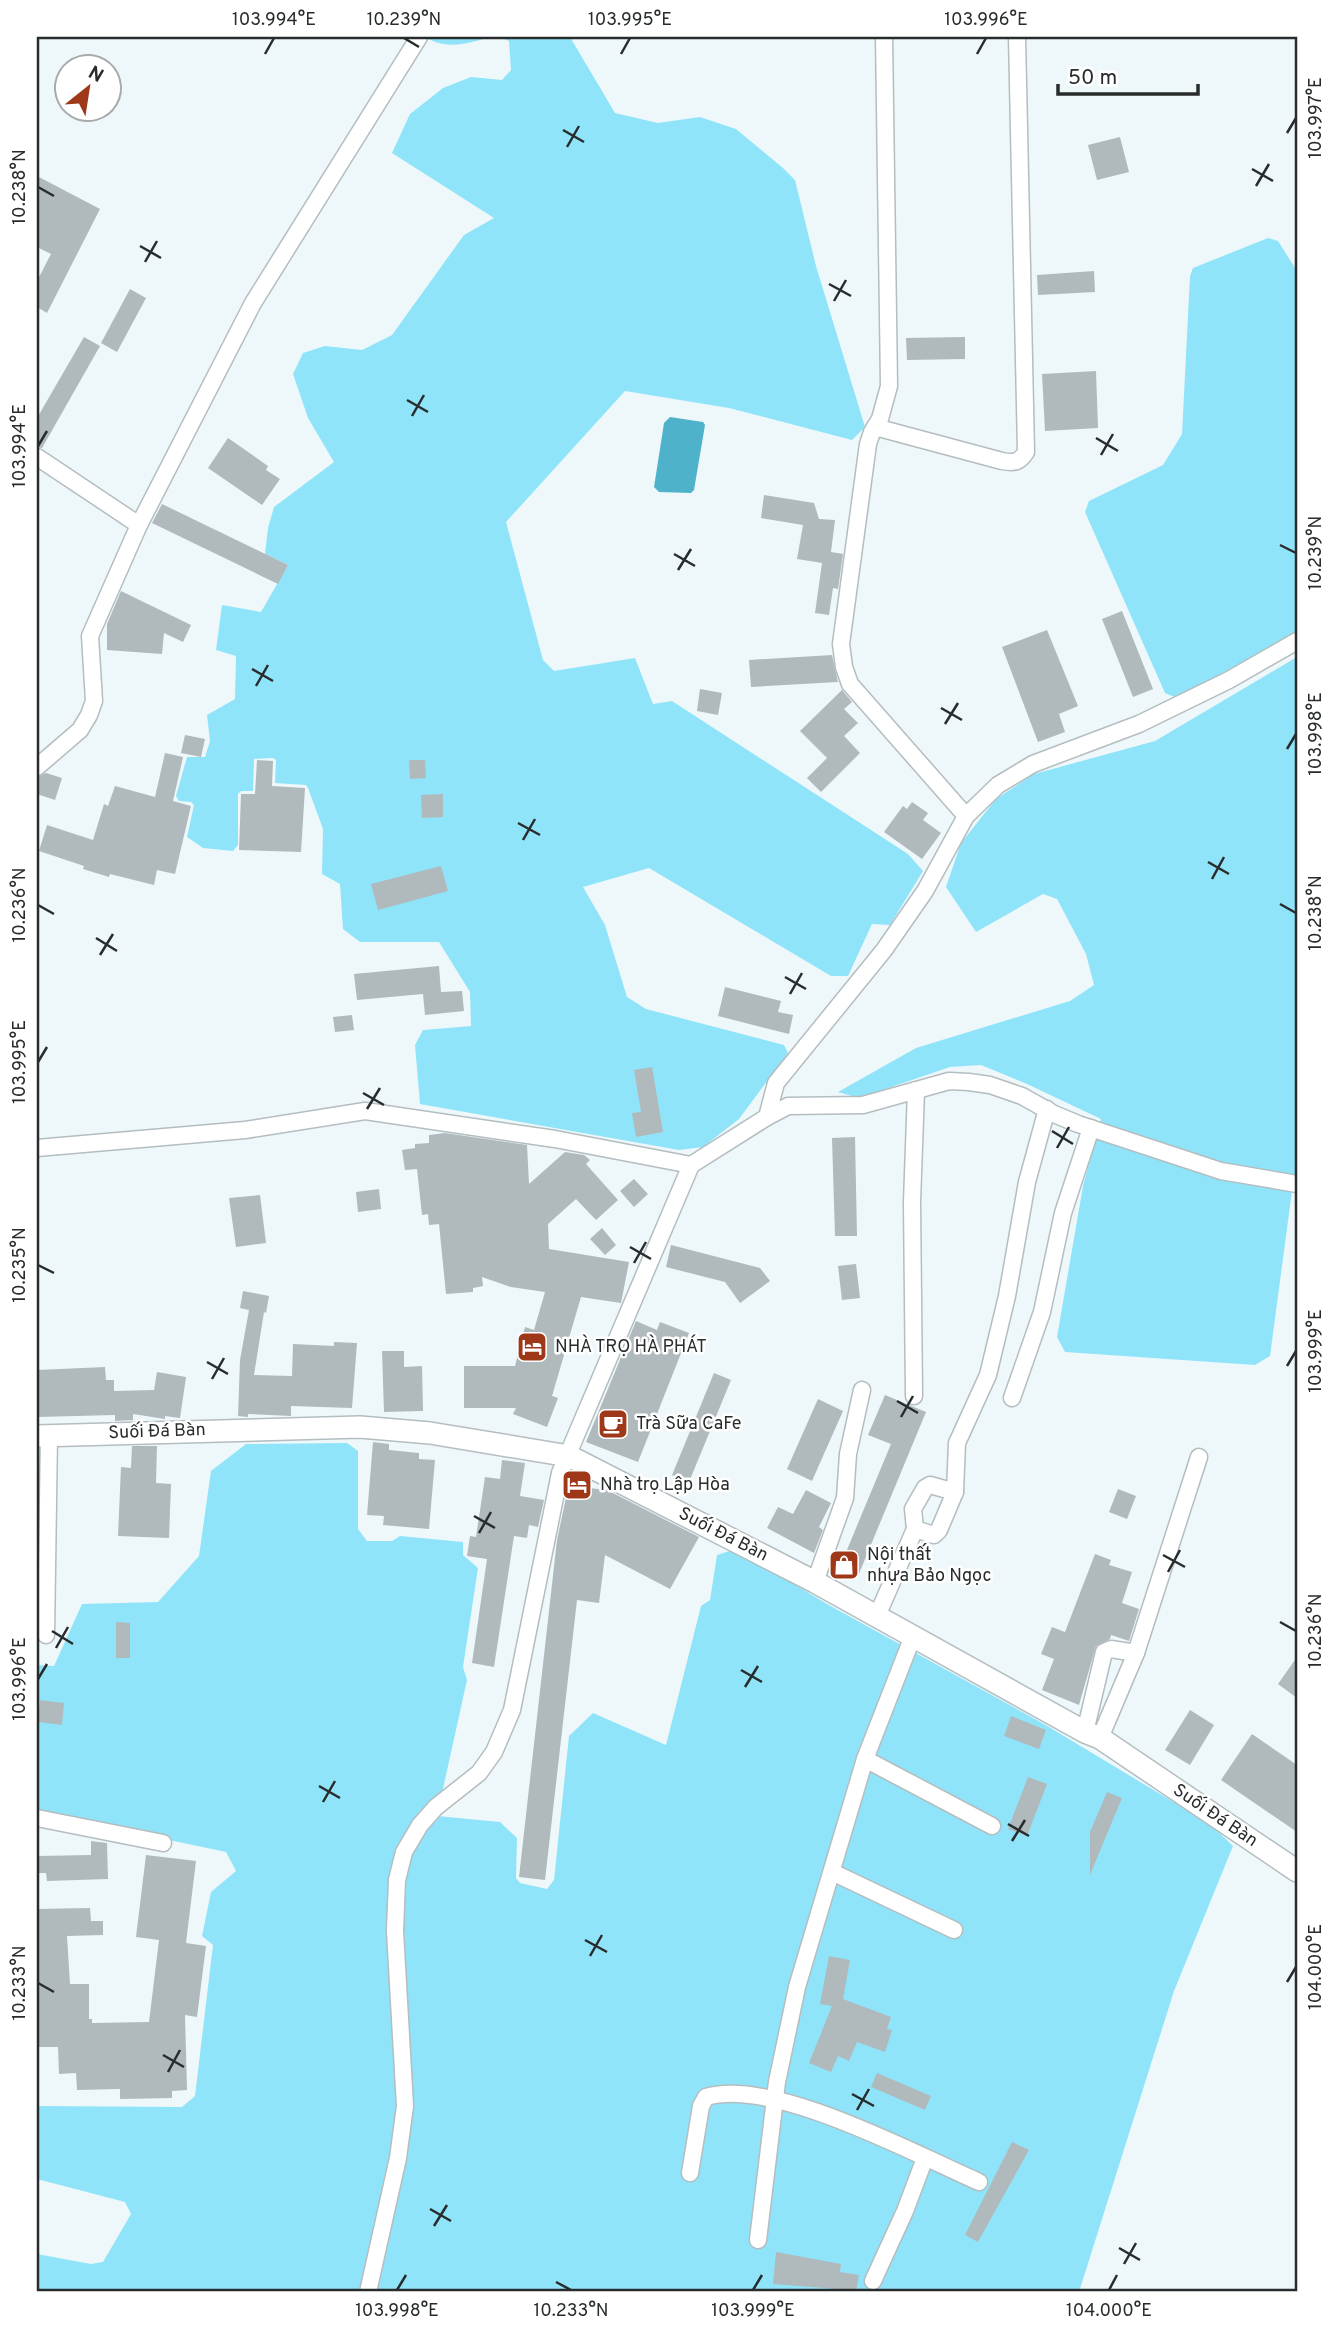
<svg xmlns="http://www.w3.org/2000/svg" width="1334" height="2329" font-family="Overpass,sans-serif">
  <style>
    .green { fill: #90e4f9 }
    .water { fill: #4eb2cb }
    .building { fill: #b0b9bc }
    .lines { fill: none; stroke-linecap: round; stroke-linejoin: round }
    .minor-casing { stroke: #b4bdc0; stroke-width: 19 }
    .tertiary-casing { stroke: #b4bdc0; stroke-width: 24 }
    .minor { stroke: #fff; stroke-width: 16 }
    .tertiary { stroke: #fff; stroke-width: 21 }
    .ticks { fill: none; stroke: #282c2d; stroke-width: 2.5 }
    .labels { text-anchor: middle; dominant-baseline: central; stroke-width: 5; stroke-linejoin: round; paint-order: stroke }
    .poi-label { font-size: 18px; fill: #282c2d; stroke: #fff; text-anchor: start }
    .street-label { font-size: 18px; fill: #282c2d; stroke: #fff }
    .neatline { fill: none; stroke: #282c2d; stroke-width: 2.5 }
    .ticks-label { font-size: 18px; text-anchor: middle; fill: #282c2d }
  </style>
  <rect width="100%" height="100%" fill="#eef8fb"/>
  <g class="green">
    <path d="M 425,37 L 489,37 C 468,44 446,50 425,37 Z"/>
    <polygon points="500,37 570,37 615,113 658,123 700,117 736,129 783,168 795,180 816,266 865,427 852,440 729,408 625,391 506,522 543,660 554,671 635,658 653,704 672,701 908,854 923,871 890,925 872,924 848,976 831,976 649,868 583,887 605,925 627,997 646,1009 784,1045 788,1053 739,1119 703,1147 679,1150 420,1104 415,1045 423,1030 471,1026 470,992 439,942 360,942 343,929 340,884 322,874 323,829 308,788 306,785 275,783 276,760 273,758 254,759 253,791 241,791 238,794 238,845 233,851 203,848 187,837 194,805 191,802 179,801 176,796 187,757 205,757 210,741 207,715 235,699 236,656 216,650 222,605 261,612 288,565 265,554 268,528 274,507 334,462 308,418 293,374 303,353 325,346 362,350 392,335 464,235 494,218 392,153 410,114 443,88 471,77 502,80 511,70 509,41"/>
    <polygon points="1268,238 1278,241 1297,271 1297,632 1177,698 1165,693 1085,512 1089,501 1163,465 1182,434 1190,276 1193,268"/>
    <polygon points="1297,657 1297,1175 1294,1176 1270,1356 1255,1365 1065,1352 1057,1337 1083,1186 1101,1119 1027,1084 981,1065 950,1067 859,1098 838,1092 916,1048 1070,1001 1094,985 1086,954 1057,899 1043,894 976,932 946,887 961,843 996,799 1034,774 1155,741"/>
    <polygon points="347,1443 358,1451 358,1529 367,1541 392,1541 400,1536 463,1542 463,1555 478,1568 463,1667 467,1680 437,1816 500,1822 517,1838 516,1878 520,1883 547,1889 554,1880 569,1736 593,1713 666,1745 701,1606 710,1600 717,1555 736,1549 827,1604 1044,1724 1210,1824 1233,1846 1174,1991 1079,2292 37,2292 37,2254 91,2264 103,2262 131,2214 125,2202 37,2179 37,2106 182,2107 195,2096 213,1945 202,1936 211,1892 236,1871 226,1852 37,1812 37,1665 54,1666 82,1604 158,1602 199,1556 211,1471 246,1444"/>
  </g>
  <polygon class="water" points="670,417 703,422 705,425 694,490 691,493 659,492 654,487 664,423"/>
  <g class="building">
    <polygon points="1120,137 1129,172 1097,180 1088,145"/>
    <polygon points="37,176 100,209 47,313 37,307 37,281 51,254 37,247"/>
    <polygon points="1094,271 1095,292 1038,295 1037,275"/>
    <polygon points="130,289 146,298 117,352 101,343"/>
    <polygon points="84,337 100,346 42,448 37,447 37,418"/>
    <polygon points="965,337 965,359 907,360 906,338"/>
    <polygon points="1096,371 1098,428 1045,431 1042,374"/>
    <polygon points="228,438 268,466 266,470 280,479 262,505 208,468"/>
    <polygon points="764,495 814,503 819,519 835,520 831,552 843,554 838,589 833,588 829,615 815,613 822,563 797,559 803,525 761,518"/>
    <polygon points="162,504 288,565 278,584 152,523"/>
    <polygon points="121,591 191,625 183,642 164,633 162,654 107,650 107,624"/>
    <polygon points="1122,611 1153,689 1133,697 1102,619"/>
    <polygon points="1047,630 1078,706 1059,714 1065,732 1038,742 1002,647"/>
    <polygon points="832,655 838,682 751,687 749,660"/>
    <polygon points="700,689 722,693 718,715 697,711"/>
    <polygon points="842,690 852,702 844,709 858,723 844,736 860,753 821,792 807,778 827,758 800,731"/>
    <polygon points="185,735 205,739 201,757 181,753"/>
    <polygon points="165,753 183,757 173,801 191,806 175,874 157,870 154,885 110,874 109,877 83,869 84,866 39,851 47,825 93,840 104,804 108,806 115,786 155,797"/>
    <polygon points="257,760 273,761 272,786 305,788 301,852 239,850 241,794 255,794"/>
    <polygon points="409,760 425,760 426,778 410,779"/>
    <polygon points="46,773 62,778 55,800 37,794 37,777"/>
    <polygon points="443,794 443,817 422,818 421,795"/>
    <polygon points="912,802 928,813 923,820 941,833 922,859 884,832 903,806 907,809"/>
    <polygon points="441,866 448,891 378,910 371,884"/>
    <polygon points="439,966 441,992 462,991 464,1011 425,1015 423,994 357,1000 354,974"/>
    <polygon points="725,987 781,1001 778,1012 793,1015 789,1034 718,1016"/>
    <polygon points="352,1015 354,1030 335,1032 333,1017"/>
    <polygon points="652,1067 663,1132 636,1137 632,1113 641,1112 634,1070"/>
    <polygon points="445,1133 527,1145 529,1184 565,1152 584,1155 590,1160 586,1164 618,1200 596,1220 576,1199 548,1224 549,1249 629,1262 621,1303 581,1297 552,1396 558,1398 547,1427 513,1414 516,1408 464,1408 464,1366 515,1366 525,1327 534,1330 545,1292 511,1287 482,1277 483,1286 473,1288 473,1292 446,1294 439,1224 429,1225 428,1214 422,1215 417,1169 405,1170 402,1150 415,1148 415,1144 429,1143 429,1135"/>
    <polygon points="855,1137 857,1236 835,1236 832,1138"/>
    <polygon points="634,1179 648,1194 634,1207 620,1191"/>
    <polygon points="379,1189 381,1209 358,1212 356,1192"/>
    <polygon points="260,1195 266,1243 236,1247 229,1198"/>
    <polygon points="602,1228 616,1245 605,1255 590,1239"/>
    <polygon points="671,1245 760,1268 770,1281 740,1303 725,1282 666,1267"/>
    <polygon points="856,1264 860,1298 842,1300 838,1266"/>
    <polygon points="243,1291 269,1296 266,1313 264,1312 254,1375 292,1376 293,1344 334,1346 334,1342 357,1343 352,1408 291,1406 291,1416 248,1414 248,1417 238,1416 240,1360 249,1310 240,1308"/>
    <polygon points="636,1321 657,1330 660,1322 689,1333 638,1462 586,1442"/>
    <polygon points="382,1351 404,1351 404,1367 422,1366 423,1411 384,1412"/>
    <polygon points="105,1367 106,1380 114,1380 114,1391 154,1390 157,1372 186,1377 180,1418 165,1416 165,1419 133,1414 133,1420 115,1421 115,1415 37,1417 37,1370"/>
    <polygon points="714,1373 731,1380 689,1482 672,1475"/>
    <polygon points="885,1395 926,1412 858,1576 839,1569 891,1444 868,1435"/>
    <polygon points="818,1399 843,1411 812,1481 787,1469"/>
    <polygon points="373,1442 389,1444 389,1450 419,1453 419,1459 435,1460 429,1529 383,1525 384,1516 367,1515"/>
    <polygon points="132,1446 157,1446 156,1483 171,1484 169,1538 118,1536 121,1467 131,1468"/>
    <polygon points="502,1460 525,1463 520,1496 544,1500 538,1527 529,1525 527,1538 514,1536 494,1667 472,1663 487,1559 467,1556 470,1536 476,1537 485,1477 500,1479"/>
    <polygon points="571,1474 590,1482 589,1488 607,1490 699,1537 670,1589 605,1555 599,1603 577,1600 545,1880 519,1877 557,1540"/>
    <polygon points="1118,1489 1136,1496 1127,1519 1109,1512"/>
    <polygon points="806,1490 831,1503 819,1527 823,1530 814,1553 767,1528 778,1507 793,1514"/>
    <polygon points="1095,1554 1111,1560 1109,1565 1132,1572 1122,1603 1139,1609 1129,1641 1111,1635 1110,1639 1096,1646 1079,1705 1042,1690 1054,1659 1041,1654 1052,1627 1065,1632"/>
    <polygon points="116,1622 130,1623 130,1658 116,1658"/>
    <polygon points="1297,1657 1297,1698 1278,1684"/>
    <polygon points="40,1700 64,1703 62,1725 38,1722"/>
    <polygon points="1190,1710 1214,1725 1190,1765 1165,1750"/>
    <polygon points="1011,1716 1046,1730 1039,1749 1004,1736"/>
    <polygon points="1252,1734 1297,1765 1297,1832 1221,1780"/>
    <polygon points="1028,1777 1047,1784 1027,1836 1008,1829"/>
    <polygon points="1107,1792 1122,1798 1090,1875 1090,1832"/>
    <polygon points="91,1841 107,1843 108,1879 47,1881 46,1873 37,1873 37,1856 91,1855"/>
    <polygon points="146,1855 196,1861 186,1943 206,1946 197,2017 185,2015 187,2090 172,2091 172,2098 120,2099 120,2089 77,2090 76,2073 59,2074 58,2047 37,2047 37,1909 90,1908 91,1921 103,1921 103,1935 67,1936 70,1984 89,1984 89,2019 92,2019 92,2023 149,2022 159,1940 136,1937"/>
    <polygon points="829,1956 850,1960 843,1999 891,2017 887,2029 892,2030 885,2052 857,2042 849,2061 838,2056 831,2072 809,2063 832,2006 820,2004"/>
    <polygon points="877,2073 931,2096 925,2110 871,2087"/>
    <polygon points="1012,2142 1029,2150 978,2242 965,2235"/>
    <polygon points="776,2252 841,2264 840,2272 859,2275 856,2292 836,2292 837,2289 773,2284"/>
  </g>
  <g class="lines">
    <g class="minor-casing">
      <g id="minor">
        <polyline points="884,37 889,386 880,419 872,432 868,444 841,644 844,667 850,684 966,816"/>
        <path d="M 875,427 L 1002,461 C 1014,463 1019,463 1026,452 L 1017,37"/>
        <polyline points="37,457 139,525"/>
        <polyline points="37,767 80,730 89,715 94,701 90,636 139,525 253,303 419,37"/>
        <polyline points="767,1117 788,1106 863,1105 949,1081 969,1082 990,1085 1022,1096 1054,1114 1078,1124 1221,1171 1297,1184"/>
        <polyline points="37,1148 245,1130 365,1111 555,1139 691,1165"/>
        <polyline points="914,1396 912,1202 916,1090"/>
        <polyline points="1012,1398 1042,1312 1063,1213 1091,1128"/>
        <polyline points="915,1529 934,1535 939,1530 955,1492 957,1443 988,1375 1007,1296 1027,1182 1047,1109"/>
        <polyline points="815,1582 845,1498 848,1454 862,1390"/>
        <polyline points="877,1616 915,1529 913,1509 925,1488 930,1485 955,1492"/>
        <polyline points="46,1635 49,1436"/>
        <polyline points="1085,1732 1104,1652 1111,1649 1136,1653"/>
        <polyline points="1100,1738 1136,1653 1199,1457"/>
        <polyline points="865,1759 992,1826"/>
        <polyline points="37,1818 163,1843"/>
        <polyline points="832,1872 954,1930"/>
        <path d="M 690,2173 L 701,2106 L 706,2097 C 772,2077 915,2154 979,2182"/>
        <polyline points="758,2240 777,2082 797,1987 865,1759 913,1636"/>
        <polyline points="873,2281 905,2211 925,2158"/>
        <polyline points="368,2292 398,2158 405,2106 395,1931 397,1880 404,1852 420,1825 436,1807 479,1773 494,1752 512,1710 560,1473 691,1165 767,1117 776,1083 884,950 925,891 966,816 998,785 1033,764 1139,724 1229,680 1297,641"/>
      </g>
    </g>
    <g class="tertiary-casing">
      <polyline id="tertiary" points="37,1436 360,1427 430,1433 569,1456 815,1582 1085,1732 1100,1738 1297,1871"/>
    </g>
    <use href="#minor" class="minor"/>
    <use href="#tertiary" class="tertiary"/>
  </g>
  <path class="ticks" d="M 404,38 L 419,47M 265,54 L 274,38M 621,54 L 630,38M 977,54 L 986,38M 563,130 L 584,142M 1287,133 L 1296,118M 567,147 L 579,126M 1252,169 L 1273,181M 1256,186 L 1269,164M 38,187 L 54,196M 140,246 L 161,258M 145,262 L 157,241M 829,284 L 851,296M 834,301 L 846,280M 407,400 L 428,412M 412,416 L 424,395M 1096,438 L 1118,451M 38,446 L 47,431M 1101,455 L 1113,434M 1280,545 L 1296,553M 674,554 L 695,566M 678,570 L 691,549M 252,669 L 273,681M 256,686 L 268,665M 941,708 L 962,720M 945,724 L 958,703M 1287,749 L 1296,734M 518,823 L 540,835M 523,840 L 535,819M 1208,862 L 1229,874M 1212,879 L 1224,857M 1280,904 L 1296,913M 38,905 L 54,914M 96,938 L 117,951M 100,955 L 113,934M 785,977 L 806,989M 790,994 L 802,973M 38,1062 L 47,1047M 363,1093 L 384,1105M 367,1109 L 380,1088M 1052,1131 L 1073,1144M 1057,1148 L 1069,1127M 630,1247 L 651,1259M 634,1263 L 646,1242M 38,1265 L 54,1273M 207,1362 L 228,1374M 1287,1366 L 1296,1351M 212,1379 L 224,1358M 897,1401 L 918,1413M 901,1417 L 913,1396M 474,1516 L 495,1528M 479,1533 L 491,1512M 1163,1555 L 1185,1567M 1168,1572 L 1180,1550M 1280,1622 L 1296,1631M 52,1631 L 73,1644M 56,1648 L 68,1627M 741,1670 L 762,1682M 38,1679 L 47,1664M 745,1687 L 758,1666M 319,1786 L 340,1798M 323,1802 L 335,1781M 1008,1824 L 1029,1836M 1012,1841 L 1025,1820M 585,1940 L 607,1952M 590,1956 L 602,1935M 1287,1982 L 1296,1967M 38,1983 L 54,1992M 163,2055 L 184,2067M 168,2072 L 180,2050M 852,2094 L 874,2106M 857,2110 L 869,2089M 430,2209 L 451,2221M 434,2226 L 447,2205M 1119,2248 L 1140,2260M 1124,2264 L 1136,2243M 556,2282 L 571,2290M 397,2290 L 406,2275M 753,2290 L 762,2275M 1109,2290 L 1117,2275"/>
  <defs>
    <g id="hotel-square" transform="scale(1.575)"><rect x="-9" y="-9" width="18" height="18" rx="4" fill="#9f3719" stroke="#fff"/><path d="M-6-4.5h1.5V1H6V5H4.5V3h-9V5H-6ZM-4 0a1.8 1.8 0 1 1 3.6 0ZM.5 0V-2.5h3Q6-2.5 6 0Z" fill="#fff"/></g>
    <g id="cafe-square" transform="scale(1.575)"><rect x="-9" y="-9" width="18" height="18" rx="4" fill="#9f3719" stroke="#fff"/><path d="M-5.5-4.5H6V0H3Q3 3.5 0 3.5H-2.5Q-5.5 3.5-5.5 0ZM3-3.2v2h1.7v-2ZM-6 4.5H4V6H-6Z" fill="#fff"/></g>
    <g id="shop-square" transform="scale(1.575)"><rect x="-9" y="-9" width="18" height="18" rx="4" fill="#9f3719" stroke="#fff"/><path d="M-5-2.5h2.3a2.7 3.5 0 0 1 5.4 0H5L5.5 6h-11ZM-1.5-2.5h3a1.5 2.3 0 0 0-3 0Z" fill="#fff"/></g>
  </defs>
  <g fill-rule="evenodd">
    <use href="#hotel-square" x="532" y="1347"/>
    <use href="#cafe-square" x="613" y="1424"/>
    <use href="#hotel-square" x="577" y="1485"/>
    <use href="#shop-square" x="844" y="1565"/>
  </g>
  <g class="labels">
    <g class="poi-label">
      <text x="555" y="1347">NHÀ TRỌ HÀ PHÁT</text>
      <text x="636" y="1424">Trà Sữa CaFe</text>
      <text x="600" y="1485">Nhà trọ Lập Hòa</text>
      <text x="867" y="1555">Nội thất<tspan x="867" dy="21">nhựa Bảo Ngọc</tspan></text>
    </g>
    <g class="street-label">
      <text transform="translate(157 1432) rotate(-2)">Suối Đá Bàn</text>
      <text transform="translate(723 1535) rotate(27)">Suối Đá Bàn</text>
      <text transform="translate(1215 1816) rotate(34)">Suối Đá Bàn</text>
    </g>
  </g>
  <rect width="1334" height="2329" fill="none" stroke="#ffffff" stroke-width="77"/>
  <g transform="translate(88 88) rotate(30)"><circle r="33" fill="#ffffff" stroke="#a9abab" stroke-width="2"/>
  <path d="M0-5L12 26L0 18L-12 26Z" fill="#9f3719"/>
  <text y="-10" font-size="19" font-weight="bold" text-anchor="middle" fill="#282c2d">N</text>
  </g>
  <path d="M1058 84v10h140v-10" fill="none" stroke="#282c2d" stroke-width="3.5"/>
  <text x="1068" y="84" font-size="21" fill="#282c2d" stroke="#ffffff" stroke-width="5" paint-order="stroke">50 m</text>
  <rect x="38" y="38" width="1258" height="2252" class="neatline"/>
  <g class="ticks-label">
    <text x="274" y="25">103.994°E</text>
    <text x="404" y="25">10.239°N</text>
    <text x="630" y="25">103.995°E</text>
    <text x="986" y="25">103.996°E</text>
    <text transform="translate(1315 118) rotate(-90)" y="6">103.997°E</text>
    <text transform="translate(19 187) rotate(-90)" y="6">10.238°N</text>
    <text transform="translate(19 446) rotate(-90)" y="6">103.994°E</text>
    <text transform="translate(1315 553) rotate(-90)" y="6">10.239°N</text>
    <text transform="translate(1315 734) rotate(-90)" y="6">103.998°E</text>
    <text transform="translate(19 905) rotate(-90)" y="6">10.236°N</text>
    <text transform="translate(1315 913) rotate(-90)" y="6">10.238°N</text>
    <text transform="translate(19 1062) rotate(-90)" y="6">103.995°E</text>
    <text transform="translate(19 1265) rotate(-90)" y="6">10.235°N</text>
    <text transform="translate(1315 1351) rotate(-90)" y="6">103.999°E</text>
    <text transform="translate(1315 1631) rotate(-90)" y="6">10.236°N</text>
    <text transform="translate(19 1679) rotate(-90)" y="6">103.996°E</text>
    <text transform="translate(1315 1967) rotate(-90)" y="6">104.000°E</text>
    <text transform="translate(19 1983) rotate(-90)" y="6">10.233°N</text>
    <text x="397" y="2316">103.998°E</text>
    <text x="571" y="2316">10.233°N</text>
    <text x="753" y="2316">103.999°E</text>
    <text x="1109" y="2316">104.000°E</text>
  </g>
</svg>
